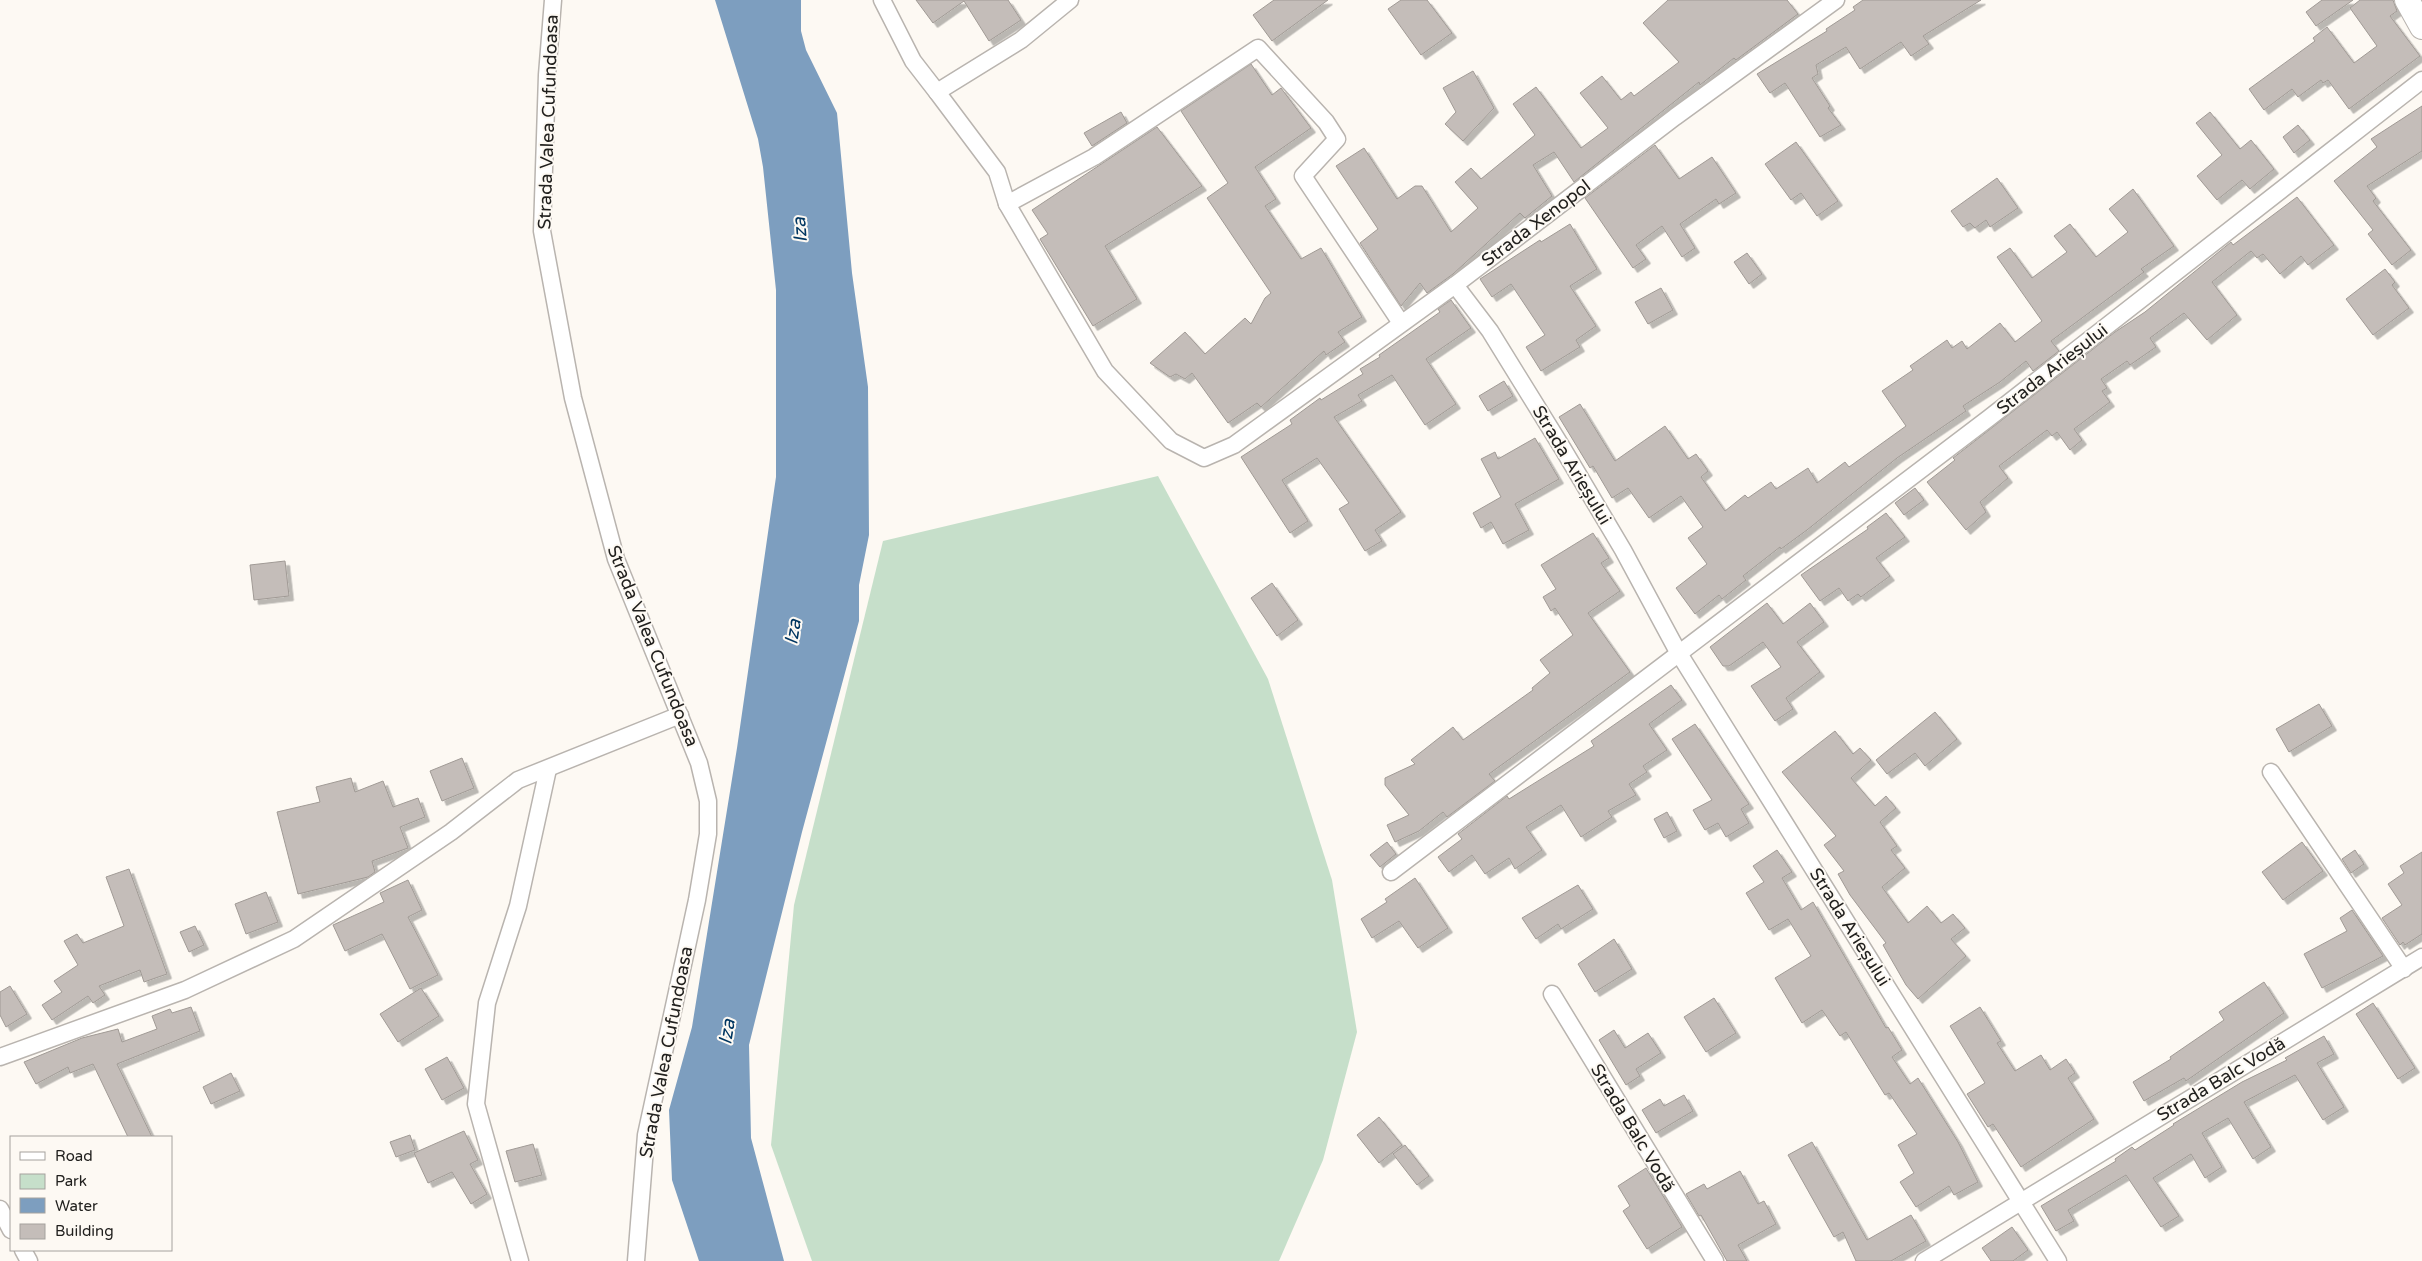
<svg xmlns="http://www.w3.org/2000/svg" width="2422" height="1261" font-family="'Varela Round',sans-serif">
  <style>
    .green { fill: #c6dfca }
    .water { fill: #7d9ebf }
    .building { fill: #c4bdb9; stroke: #a09a95; filter: url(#shadow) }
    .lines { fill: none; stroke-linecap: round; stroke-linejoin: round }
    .street-casing { stroke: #b9b4af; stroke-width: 19 }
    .secondary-casing { stroke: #b9b4af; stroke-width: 26 }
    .street { stroke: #fff; stroke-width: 16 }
    .secondary { stroke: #fff; stroke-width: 24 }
    .labels { text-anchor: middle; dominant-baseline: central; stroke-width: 4; stroke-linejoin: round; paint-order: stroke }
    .street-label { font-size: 18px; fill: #21201e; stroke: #fdf9f3 }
    .water-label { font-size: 19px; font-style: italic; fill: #003661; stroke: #fdf9f3 }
  </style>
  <defs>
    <filter id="shadow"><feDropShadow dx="4.5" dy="4.5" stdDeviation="0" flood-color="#0004"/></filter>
  </defs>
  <rect width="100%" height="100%" fill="#fdf9f3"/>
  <polygon class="green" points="1158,476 1268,679 1332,880 1357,1032 1323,1160 1279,1261 812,1261 771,1145 794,905 883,541"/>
  <polygon class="water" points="715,0 801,0 801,31 806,50 837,113 852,273 868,387 869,535 859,585 859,621 802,832 749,1045 751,1138 784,1261 699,1261 672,1180 669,1110 692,1027 737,748 776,477 776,290 763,167 758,139"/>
  <g class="building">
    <polygon points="916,0 1008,0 1021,20 989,41 964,1 933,23"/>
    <polygon points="1274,0 1328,0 1272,41 1253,15"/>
    <polygon points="1401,0 1427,0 1452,33 1421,55 1388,9"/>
    <polygon points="1668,0 1787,0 1798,14 1736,60 1734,58 1700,85 1699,82 1574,182 1554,152 1533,165 1552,196 1525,218 1520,213 1453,274 1427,293 1420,283 1401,306 1360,243 1378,229 1336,166 1364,148 1397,199 1415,186 1422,186 1451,232 1478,208 1455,182 1471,168 1481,179 1535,135 1513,104 1536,87 1581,148 1608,128 1580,93 1602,76 1621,100 1631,92 1634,96 1679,62 1643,23"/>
    <polygon points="1863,0 1981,0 1923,36 1929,44 1911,56 1901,42 1860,69 1846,47 1816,65 1818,74 1812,78 1830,106 1828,108 1841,125 1820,137 1785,83 1770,93 1757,74 1827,31 1826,29 1855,10 1853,7"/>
    <polygon points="2322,0 2353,0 2316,26 2306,12"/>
    <polygon points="2360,0 2393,0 2397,11 2390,16 2420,56 2349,109 2328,80 2323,83 2321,80 2298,97 2292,89 2264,110 2249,89 2315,41 2313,38 2327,27 2354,63 2377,46 2350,8"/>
    <polygon points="1251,64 1272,95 1281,88 1311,128 1255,167 1276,199 1265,206 1301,259 1321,248 1362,317 1338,332 1345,342 1326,355 1324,351 1261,407 1257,403 1228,423 1192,373 1185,379 1176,374 1170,377 1150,363 1185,332 1205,354 1245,318 1251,324 1265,298 1271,293 1207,198 1228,183 1181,111"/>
    <polygon points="1473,71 1494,108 1463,141 1445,124 1456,112 1443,88"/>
    <polygon points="2422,106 2422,151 2367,186 2376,198 2373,201 2411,250 2392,265 2368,234 2373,230 2334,181 2377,147 2371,139"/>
    <polygon points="1121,112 1127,123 1092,146 1084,133"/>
    <polygon points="2210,112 2240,149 2251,140 2274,169 2250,189 2242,180 2217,200 2197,176 2222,155 2196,123"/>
    <polygon points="2298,125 2310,140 2294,153 2283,137"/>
    <polygon points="1157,127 1202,186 1105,246 1137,299 1093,326 1040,239 1048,234 1032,210"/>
    <polygon points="1796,142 1838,201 1817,216 1801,193 1791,200 1765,164"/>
    <polygon points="1655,145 1679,179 1712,157 1736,193 1719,204 1716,199 1680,224 1695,248 1682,257 1662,226 1636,245 1646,259 1633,268 1585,198"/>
    <polygon points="1997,178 2018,208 1990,227 1986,220 1975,228 1970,223 1963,227 1951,211"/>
    <polygon points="2133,189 2174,246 2141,269 2144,272 2051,341 2059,351 2033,371 2026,361 2000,382 1963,406 1966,411 1897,458 1807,530 1781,549 1780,547 1743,576 1746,580 1722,599 1719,595 1695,614 1676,588 1707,564 1688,538 1703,527 1681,496 1649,518 1628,488 1612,498 1593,466 1590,468 1559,417 1580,404 1615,461 1665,426 1688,459 1696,454 1708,471 1701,477 1725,511 1745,495 1748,498 1771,482 1776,489 1808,468 1817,483 1845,462 1849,467 1906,426 1882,391 1913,370 1910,366 1947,340 1952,348 1962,341 1967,349 2000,323 2015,342 2042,321 1997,257 2010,248 2032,278 2067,252 2054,236 2070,224 2096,257 2128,232 2109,209"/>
    <polygon points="2297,197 2334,245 2308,265 2301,256 2280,274 2263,254 2257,258 2251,251 2212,282 2237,315 2207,340 2184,313 2150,338 2156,347 2130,365 2127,361 2101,379 2107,388 2102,391 2110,402 2074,429 2082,440 2070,450 2057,432 2052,436 2047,430 1999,466 2008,478 1980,502 1986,512 1966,530 1927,482 1955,460 1953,458 2115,332 2145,312 2231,242 2233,245"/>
    <polygon points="1570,224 1597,269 1570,286 1596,326 1576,340 1580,347 1541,371 1526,347 1545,335 1511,284 1492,297 1480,279 1540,240 1541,242"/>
    <polygon points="1747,253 1762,274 1749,284 1734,262"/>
    <polygon points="2385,269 2395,282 2392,285 2409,308 2373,335 2346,299"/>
    <polygon points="1661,288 1673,310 1648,324 1635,302"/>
    <polygon points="1451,300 1471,328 1426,359 1456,404 1425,425 1392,375 1358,395 1362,401 1334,417 1401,512 1375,530 1382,541 1365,551 1339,509 1349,503 1317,458 1282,480 1308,521 1290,533 1241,457 1292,424 1290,420 1320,398 1321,400 1363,374 1360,369 1380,357 1379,355 1440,312 1438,309"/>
    <polygon points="1504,381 1513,396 1488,411 1479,396"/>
    <polygon points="1535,438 1559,479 1515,504 1529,530 1503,544 1491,522 1481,528 1473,513 1501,497 1481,459 1495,452 1498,459"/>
    <polygon points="1915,488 1924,500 1904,515 1895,503"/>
    <polygon points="1886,513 1905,537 1876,558 1890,576 1861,597 1858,594 1848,601 1839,588 1820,601 1801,575 1868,529 1867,527"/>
    <polygon points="1593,533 1609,558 1601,563 1620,591 1588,613 1630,672 1489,774 1495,781 1447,817 1443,812 1419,831 1395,842 1387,825 1409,815 1385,785 1385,778 1415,764 1411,760 1453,727 1463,740 1533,690 1532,688 1550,673 1540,660 1573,635 1555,608 1551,611 1543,597 1556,589 1541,565"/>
    <polygon points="285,561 289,596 254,600 250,565"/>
    <polygon points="1272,583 1298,620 1277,636 1251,598"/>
    <polygon points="1767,603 1783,624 1810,603 1824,622 1797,642 1820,672 1786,698 1793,709 1775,721 1751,686 1781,667 1763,642 1729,666 1723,666 1710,647"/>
    <polygon points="1671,685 1682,700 1649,724 1667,750 1643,766 1647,772 1629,784 1636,795 1608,811 1612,817 1581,837 1561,805 1526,827 1542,850 1515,869 1509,858 1485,874 1472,855 1449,872 1438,857 1462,839 1458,834 1507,796 1509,799 1594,746 1591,741"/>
    <polygon points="2319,704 2332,726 2289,752 2276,729"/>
    <polygon points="1935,712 1957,739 1925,766 1915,753 1887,774 1876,760"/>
    <polygon points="1695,724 1749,804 1741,809 1749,823 1726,837 1718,823 1705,830 1693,810 1712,800 1672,739"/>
    <polygon points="1835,731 1853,754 1860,748 1871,760 1851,778 1875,806 1886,796 1896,808 1880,822 1897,846 1891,850 1905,868 1882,887 1908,923 1927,906 1941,923 1953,914 1965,928 1951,939 1966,956 1918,999 1906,985 1883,945 1886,943 1850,895 1838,874 1844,871 1824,845 1836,836 1782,772"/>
    <polygon points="462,758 474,788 442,801 430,771"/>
    <polygon points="351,778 355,792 383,781 393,807 418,798 425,817 400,827 408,848 372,861 375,872 368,877 298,894 277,812 320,802 316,787"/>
    <polygon points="1667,812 1677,831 1664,838 1654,819"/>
    <polygon points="1387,842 1396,854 1380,867 1370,855"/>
    <polygon points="2302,842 2323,871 2283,900 2262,872"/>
    <polygon points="1777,850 1792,872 1782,878 1801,910 1813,902 1886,1028 1888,1027 1902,1050 1892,1057 1910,1084 1918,1078 1958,1142 1978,1182 1954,1195 1949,1186 1916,1207 1900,1182 1914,1173 1898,1145 1917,1134 1889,1093 1885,1095 1846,1032 1840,1036 1822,1010 1802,1023 1775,978 1811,956 1788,919 1769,930 1746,893 1764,882 1753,866"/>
    <polygon points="2355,850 2364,864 2351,873 2342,859"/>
    <polygon points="2422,852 2422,934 2405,945 2403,942 2400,945 2382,918 2402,905 2388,884 2404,873 2400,866"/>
    <polygon points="129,869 167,974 144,982 140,970 99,986 105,995 93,1003 88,996 52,1020 42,1005 62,992 54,981 78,965 64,941 77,934 83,943 124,926 106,877"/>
    <polygon points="1415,878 1448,928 1418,948 1399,921 1372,938 1361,919 1387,902 1385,899"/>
    <polygon points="408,880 422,910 408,917 438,975 410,989 382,934 345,951 333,925 384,902 380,893"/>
    <polygon points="1578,885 1593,909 1561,929 1558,924 1536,939 1522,918"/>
    <polygon points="266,892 278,922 246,934 235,904"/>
    <polygon points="2352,910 2383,956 2322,988 2304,954 2347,931 2340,918"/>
    <polygon points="195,926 204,945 189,952 180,932"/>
    <polygon points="1614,939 1632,969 1595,992 1578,964"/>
    <polygon points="2264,982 2284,1013 2186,1081 2184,1078 2144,1101 2133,1082 2171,1059 2170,1057 2224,1020 2219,1012"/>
    <polygon points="10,986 27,1014 6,1027 0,1015 0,992"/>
    <polygon points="421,988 439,1016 398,1042 380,1014"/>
    <polygon points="1714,998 1736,1033 1706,1052 1684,1017"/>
    <polygon points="2373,1003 2415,1068 2398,1079 2356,1014"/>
    <polygon points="191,1007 200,1031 117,1064 152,1137 128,1137 93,1064 70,1073 68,1067 36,1084 24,1062 82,1038 118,1029 122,1042 157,1029 152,1016 170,1009 172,1013"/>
    <polygon points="1980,1007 2001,1041 1997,1043 2015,1071 2041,1055 2050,1070 2066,1059 2075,1073 2068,1078 2094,1119 2021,1167 1993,1124 1988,1127 1967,1094 1985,1083 1950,1026"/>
    <polygon points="1614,1030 1625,1048 1648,1033 1661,1053 1636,1069 1640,1076 1626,1085 1599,1040"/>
    <polygon points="2324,1036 2334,1054 2317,1063 2344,1107 2323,1120 2295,1075 2244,1102 2271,1147 2253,1159 2228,1118 2202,1133 2222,1167 2205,1178 2191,1154 2153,1178 2179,1216 2161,1227 2126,1175 2068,1210 2074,1221 2056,1231 2041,1206 2116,1161 2115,1159 2132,1147 2135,1150 2174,1125 2173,1124 2242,1082 2287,1060 2285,1058"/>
    <polygon points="447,1057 464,1088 442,1100 425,1069"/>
    <polygon points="231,1073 240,1091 211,1104 203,1087"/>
    <polygon points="1684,1095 1693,1111 1656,1133 1642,1110 1660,1099 1664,1106"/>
    <polygon points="1379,1117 1402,1145 1379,1163 1357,1135"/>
    <polygon points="464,1131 478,1160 470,1164 487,1194 471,1204 452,1172 428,1183 414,1153"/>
    <polygon points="410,1135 415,1150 396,1157 390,1142"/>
    <polygon points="1812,1142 1867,1240 1911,1215 1926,1241 1891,1261 1856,1261 1843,1232 1834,1237 1788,1155"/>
    <polygon points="533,1144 542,1175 515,1182 506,1151"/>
    <polygon points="1405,1145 1429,1176 1417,1185 1393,1154"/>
    <polygon points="1646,1168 1682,1227 1647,1249 1623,1211 1630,1206 1618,1186"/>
    <polygon points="1740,1171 1758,1204 1764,1201 1776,1224 1738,1245 1747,1261 1727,1261 1701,1215 1699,1216 1686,1194 1704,1184 1707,1189"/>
    <polygon points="2012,1227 2028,1250 2013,1261 1991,1261 1982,1248"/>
  </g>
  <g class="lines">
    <g class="street-casing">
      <g id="street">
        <polyline points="553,0 547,75 542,231 573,398 616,559 699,763 708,801 708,834 697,900 646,1135 636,1261"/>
        <polyline points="882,0 913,61 937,92 1021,40 1070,0"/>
        <polyline points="937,92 997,172 1007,204 1105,371 1171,441 1204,458 1234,445 1455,285 1675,117 1836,0"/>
        <polyline points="1007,204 1094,157 1258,48 1326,122 1337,139 1303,176 1401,323"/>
        <polyline points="1455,285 1490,331 1563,449 1623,550 1678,652 2058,1261"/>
        <polyline points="2271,772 2404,969"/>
        <polyline points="1391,872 1989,418 2422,80"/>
        <polyline points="1552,994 1715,1261"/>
        <polyline points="0,1057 185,990 294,939 451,832 518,780 680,715"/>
        <polyline points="0,1209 11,1230"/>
        <polyline points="23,1250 29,1261"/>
        <polyline points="520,1261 476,1104 487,1003 518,906 548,769"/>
        <polyline points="1924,1261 2422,957"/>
      </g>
    </g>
    <g class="secondary-casing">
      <polyline id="secondary" points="2407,0 2422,27"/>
    </g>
    <use href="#street" class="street"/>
    <use href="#secondary" class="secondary"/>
  </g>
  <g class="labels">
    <g class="street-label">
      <text transform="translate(548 122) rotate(-88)">Strada Valea Cufundoasa</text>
      <text transform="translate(1536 223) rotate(-37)">Strada Xenopol</text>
      <text transform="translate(2052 369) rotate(-38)">Strada Arieșului</text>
      <text transform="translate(1572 465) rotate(59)">Strada Arieșului</text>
      <text transform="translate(653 646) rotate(68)">Strada Valea Cufundoasa</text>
      <text transform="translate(1850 927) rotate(58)">Strada Arieșului</text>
      <text transform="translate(666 1052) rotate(-79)">Strada Valea Cufundoasa</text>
      <text transform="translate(2221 1079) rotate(-31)">Strada Balc Vodă</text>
      <text transform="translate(1633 1128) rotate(59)">Strada Balc Vodă</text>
    </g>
    <g class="water-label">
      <text transform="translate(800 230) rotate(-94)">Iza</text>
      <text transform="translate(793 632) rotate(-81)">Iza</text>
      <text transform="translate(727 1032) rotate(-81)">Iza</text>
    </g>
  </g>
  <rect x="10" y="1136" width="162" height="115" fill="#fdf9f3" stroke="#a5a29e"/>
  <rect x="20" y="1152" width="25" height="8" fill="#ffffff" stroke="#a5a29e"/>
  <text x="55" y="1161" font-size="15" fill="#21201e">Road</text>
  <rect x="20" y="1174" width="25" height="15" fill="#c6dfca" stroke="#a5a29e"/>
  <text x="55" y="1186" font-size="15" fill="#21201e">Park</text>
  <rect x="20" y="1198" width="25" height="15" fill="#7d9ebf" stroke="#a5a29e"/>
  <text x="55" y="1211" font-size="15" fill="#21201e">Water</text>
  <rect x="20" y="1224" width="25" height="15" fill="#c4bdb9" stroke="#a5a29e"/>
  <text x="55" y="1236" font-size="15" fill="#21201e">Building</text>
</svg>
